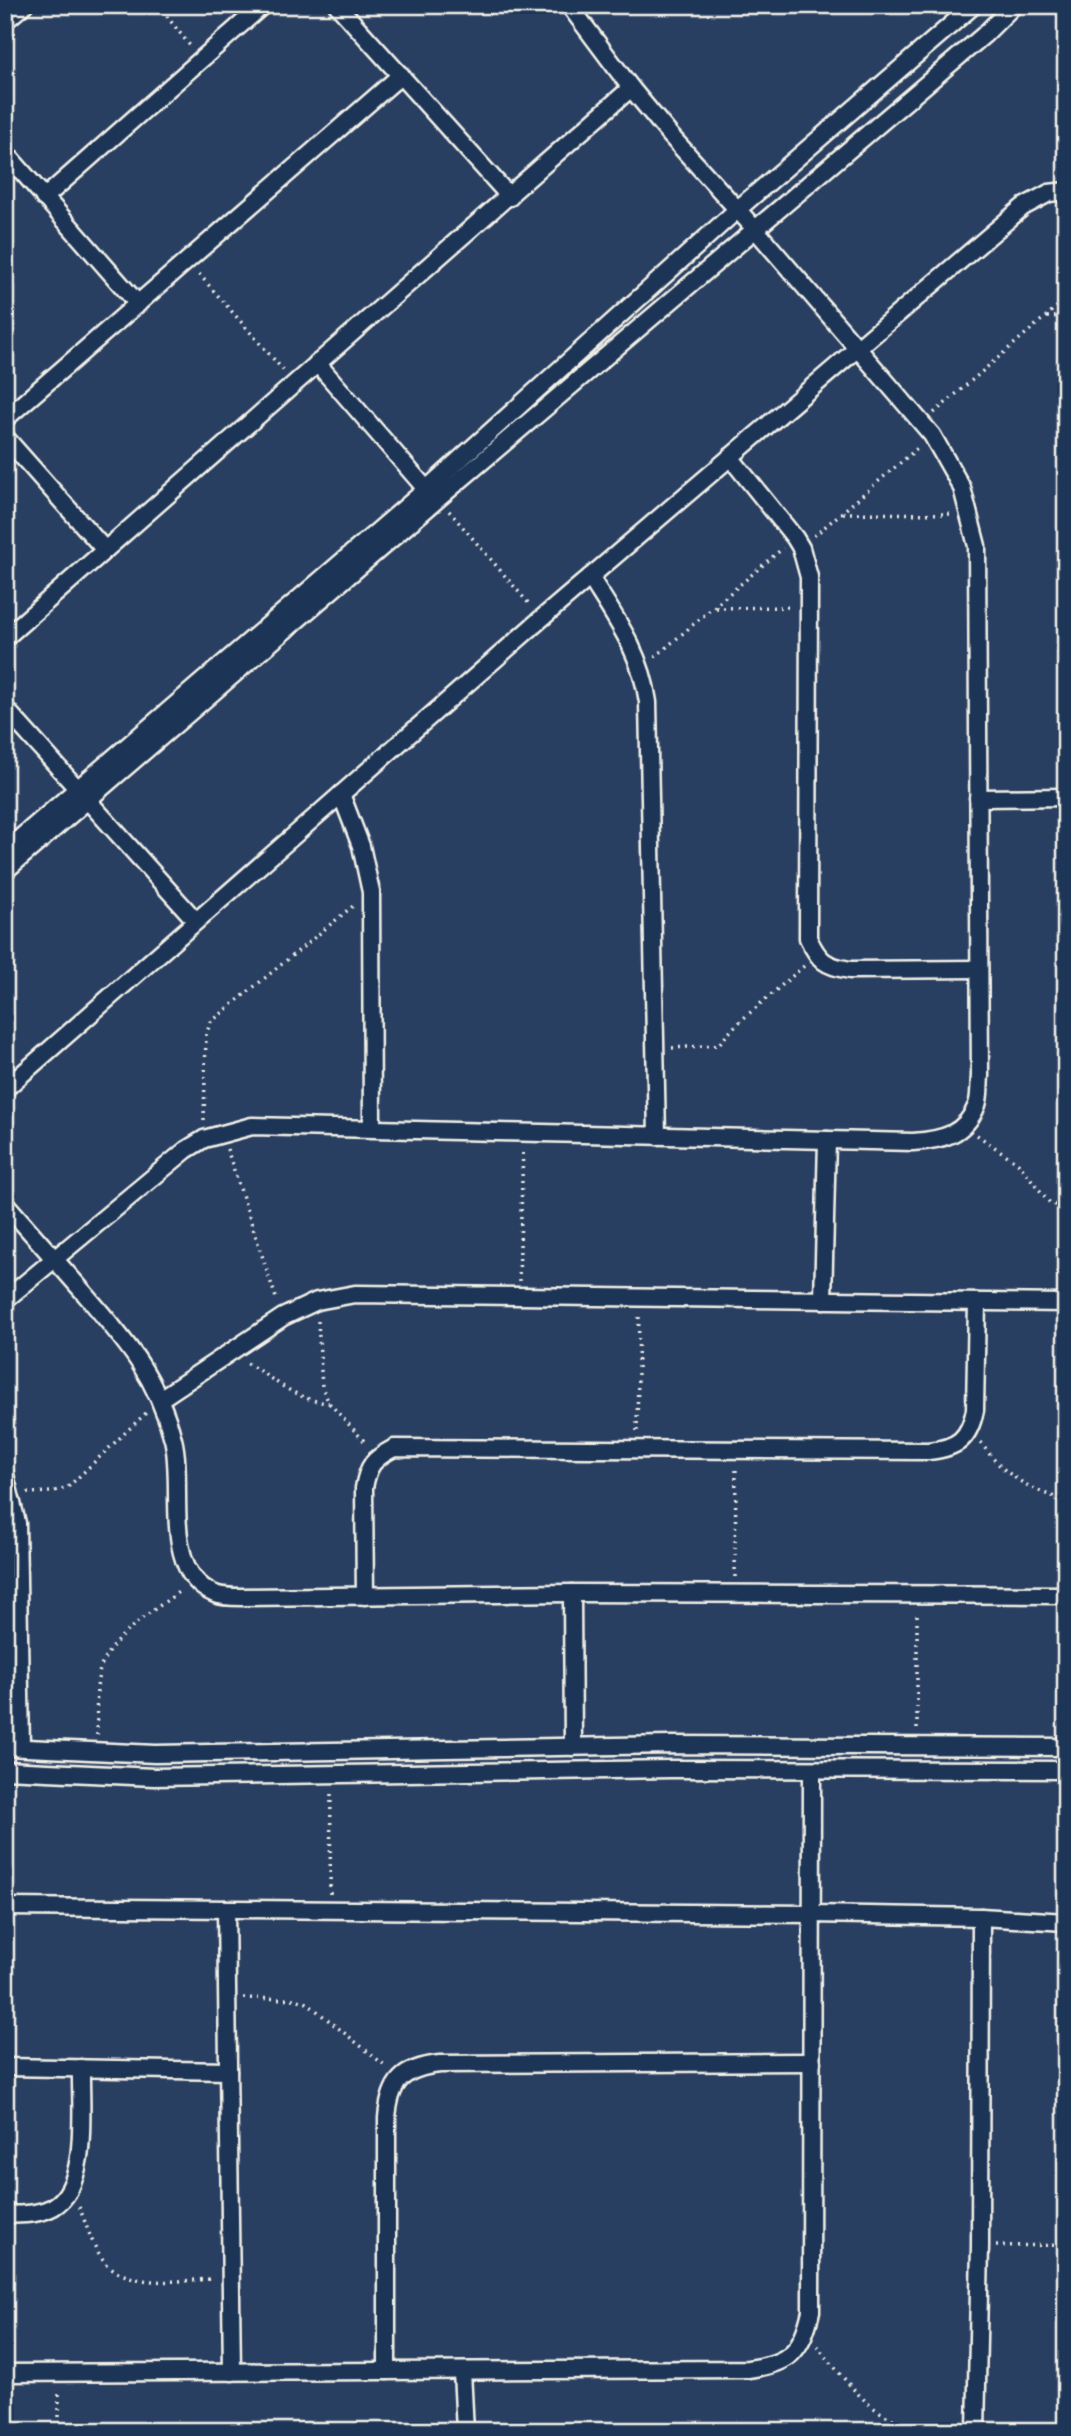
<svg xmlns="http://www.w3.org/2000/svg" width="1071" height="2436" font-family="'Playpen Sans',sans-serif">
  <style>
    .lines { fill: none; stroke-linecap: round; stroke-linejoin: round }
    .street-casing { stroke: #f4f1e8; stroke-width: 21 }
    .path { stroke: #f4f1e8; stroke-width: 3.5; stroke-dasharray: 2 5; stroke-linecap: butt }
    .street { stroke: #1d3557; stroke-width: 16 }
  </style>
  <rect width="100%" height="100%" fill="#293f62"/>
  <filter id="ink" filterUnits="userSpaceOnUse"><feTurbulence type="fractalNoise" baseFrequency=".0143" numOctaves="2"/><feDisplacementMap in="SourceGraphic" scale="14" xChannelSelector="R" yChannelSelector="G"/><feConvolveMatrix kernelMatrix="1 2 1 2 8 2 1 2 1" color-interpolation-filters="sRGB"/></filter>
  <g filter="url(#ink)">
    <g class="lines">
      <g class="street-casing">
        <g id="street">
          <polyline points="337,5 510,197"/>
          <polyline points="5,21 24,5"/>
          <polyline points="5,152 138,304"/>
          <polyline points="44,198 263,5"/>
          <polyline points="317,363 426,489"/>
          <polyline points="5,419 401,75"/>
          <polyline points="5,437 105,550"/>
          <path d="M 730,457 L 795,538 L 801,548 L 809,577 L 808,938 C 819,961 825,966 850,970 L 979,969"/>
          <path d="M 590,577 C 616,619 641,652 648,702 L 657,1136"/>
          <polyline points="5,638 631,88"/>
          <polyline points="5,708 196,921"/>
          <polyline points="341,794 361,846 371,892 372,1128"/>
          <polyline points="978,798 1066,797"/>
          <polyline points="5,851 429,487 738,209 974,5"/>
          <polyline points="5,871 439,498 984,35 1014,5"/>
          <polyline points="5,1089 542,618 1023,207 1049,193 1066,191"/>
          <path d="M 5,1203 C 30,1231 54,1259 79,1287 C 122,1337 156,1373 173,1439 C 185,1485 160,1572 215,1594 C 222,1597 233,1597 241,1597 L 572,1593 L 1066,1595"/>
          <path d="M 5,1300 L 186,1150 L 204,1139 L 252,1126 L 913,1142 C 942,1140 965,1135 977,1105 C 980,1097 979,1085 980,1076 L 977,546 L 962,488 L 932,435 L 755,229 L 670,135 L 631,88 L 569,5"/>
          <polyline points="823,1300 827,1140"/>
          <polyline points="160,1399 283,1317 317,1301 355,1294 1066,1303"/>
          <polyline points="5,1475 17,1523 21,1747"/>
          <polyline points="572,1593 573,1747"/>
          <path d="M 365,1596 L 364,1488 C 368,1465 373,1459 394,1448 L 928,1451 C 958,1448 969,1439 975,1410 L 977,1302"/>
          <polyline points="5,1747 155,1754 671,1745 1066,1747"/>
          <polyline points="5,1770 154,1777 671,1769 1066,1770"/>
          <polyline points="5,1907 812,1914 981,1917 1066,1922"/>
          <polyline points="226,1909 232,2372"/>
          <polyline points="5,2067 228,2071"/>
          <path d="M 5,2215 C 22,2214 38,2215 53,2207 C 90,2186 80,2106 81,2068"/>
          <path d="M 387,2371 L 387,2118 C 390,2081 403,2068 440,2064 L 812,2062"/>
          <polyline points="462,2371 465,2431"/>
          <path d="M 5,2373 L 748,2369 C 789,2364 802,2352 811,2311 L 812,1770"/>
          <polyline points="976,2431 980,2246 981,1917"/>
        </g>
      </g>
      <g class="path">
        <polyline points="158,5 191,47"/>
        <polyline points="199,274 284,371"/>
        <polyline points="1047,317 1066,316"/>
        <polyline points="934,413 1066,299"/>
        <polyline points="449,511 531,606"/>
        <polyline points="843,513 951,514"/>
        <polyline points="814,536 920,446"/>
        <polyline points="716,608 792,607"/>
        <polyline points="655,657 783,548"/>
        <polyline points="672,1048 718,1045 737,1024 804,966"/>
        <polyline points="204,1120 206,1034 211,1022 353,906"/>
        <polyline points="977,1135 1018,1163 1050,1203 1066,1209"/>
        <polyline points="227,1149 277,1301"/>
        <polyline points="519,1281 523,1148"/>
        <polyline points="318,1321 322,1387 329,1403 367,1444"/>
        <path d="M 247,1363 C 273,1379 298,1401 329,1403"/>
        <polyline points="637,1431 639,1313"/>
        <path d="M 981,1442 C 1000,1473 1030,1491 1066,1500"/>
        <polyline points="27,1493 51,1492 68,1487 146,1413"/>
        <polyline points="735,1577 736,1466"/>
        <polyline points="917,1729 917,1611"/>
        <path d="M 97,1735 C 97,1715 95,1694 99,1674 C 105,1639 154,1611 181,1590"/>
        <polyline points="330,1894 331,1793"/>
        <polyline points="243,1998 296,1999 307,2003 387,2067"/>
        <path d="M 79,2207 C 87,2225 93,2251 108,2265 C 134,2289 181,2280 213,2279"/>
        <polyline points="996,2246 1066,2245"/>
        <path d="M 817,2346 C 841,2373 868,2416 906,2423 C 923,2427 943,2424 960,2424"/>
        <polyline points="59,2431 59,2391"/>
      </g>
      <use href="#street" class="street"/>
    </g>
  </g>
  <rect width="1071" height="2436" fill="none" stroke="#1d3557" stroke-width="28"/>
  <rect x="14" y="14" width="1043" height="2408" fill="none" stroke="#f4f1e8" stroke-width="2.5" filter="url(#ink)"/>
</svg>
